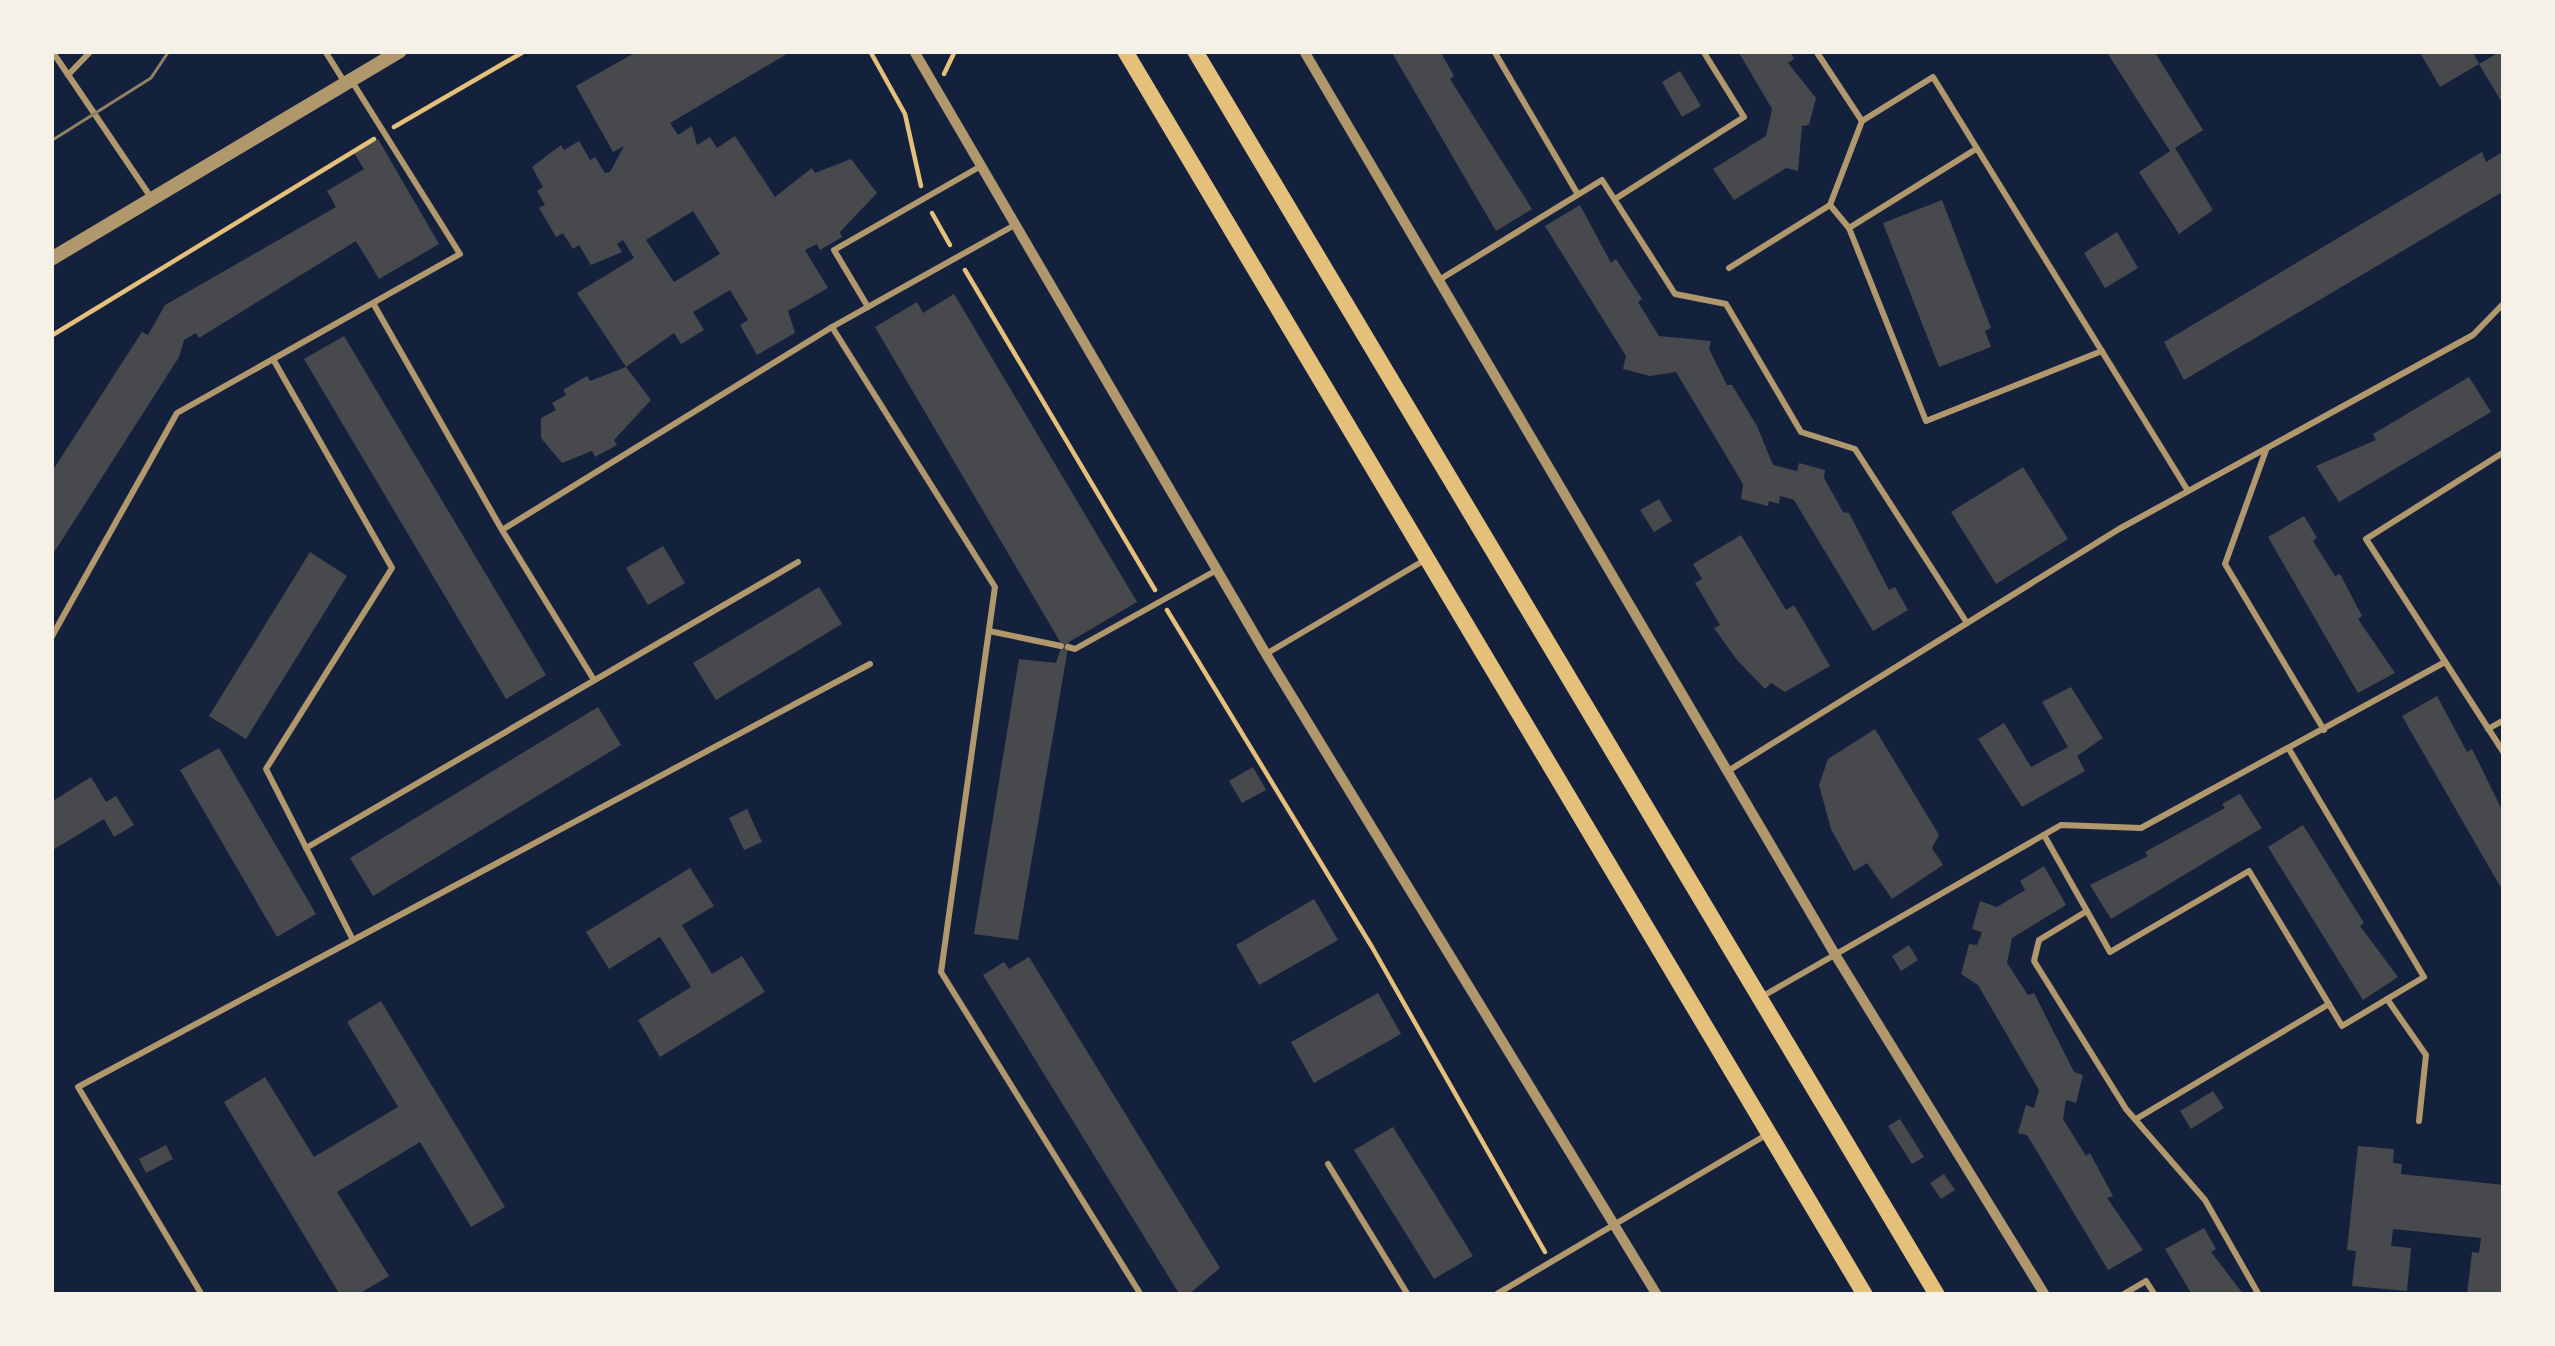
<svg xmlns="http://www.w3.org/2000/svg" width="2555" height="1346" font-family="'Crimson Pro',serif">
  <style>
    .building { fill: #48494c; fill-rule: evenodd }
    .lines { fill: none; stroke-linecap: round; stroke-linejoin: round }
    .path { stroke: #e5c07b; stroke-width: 4.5 }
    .service { stroke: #b1986c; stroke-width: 6 }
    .minor { stroke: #b1986c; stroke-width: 10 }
    .tertiary { stroke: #b1986c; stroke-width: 14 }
    .primary { stroke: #e5c07b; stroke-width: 16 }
    .tram { stroke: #918062; stroke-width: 3 }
  </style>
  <rect width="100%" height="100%" fill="#14213d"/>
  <g class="building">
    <path d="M 638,51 L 792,51 L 670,123 L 678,135 L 692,126 L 697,145 L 710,137 L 717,148 L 735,136 L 775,197 L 812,168 L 815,173 L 851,159 L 877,193 L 840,232 L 842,237 L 820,250 L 817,244 L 805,250 L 828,288 L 788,311 L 795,333 L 757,355 L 740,325 L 748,320 L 730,290 L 693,312 L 704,330 L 681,344 L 674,333 L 626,367 L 651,400 L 614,440 L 617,445 L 595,457 L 592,451 L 562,463 L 541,438 L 541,418 L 556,410 L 552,403 L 566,395 L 563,390 L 587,376 L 590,381 L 626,367 L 577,293 L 634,258 L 623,240 L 617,244 L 622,252 L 591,265 L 579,245 L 573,249 L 563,233 L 556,237 L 539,208 L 545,205 L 537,191 L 543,187 L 532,167 L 561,145 L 564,150 L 579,141 L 590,160 L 595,157 L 605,173 L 610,172 L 624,146 L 613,152 L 576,86 ZM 693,211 L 720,254 L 674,282 L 646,240 Z"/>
    <polygon points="1391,51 1440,51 1454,76 1450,79 1532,209 1496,231"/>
    <polygon points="1738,51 1790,51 1794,59 1788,63 1816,98 1809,125 1802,126 1798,171 1786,168 1734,200 1713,169 1766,136 1772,109"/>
    <polygon points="2106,51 2154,51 2203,130 2175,148 2213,210 2179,234 2139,172 2170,151"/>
    <polygon points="2419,51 2472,51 2479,64 2440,87"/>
    <polygon points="2501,51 2504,51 2504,106 2479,64"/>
    <polygon points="1680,71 1701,106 1682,117 1662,82"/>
    <polygon points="378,139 439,244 379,279 356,241 199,338 196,333 184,340 179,357 51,557 51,473 142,332 148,335 165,305 336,207 327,191 364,169 354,153"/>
    <polygon points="2504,151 2504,191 2184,380 2164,342 2482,152 2486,162"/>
    <polygon points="1942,200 1991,328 1985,331 1991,347 1939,367 1883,223"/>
    <polygon points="1580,205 1611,263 1616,259 1642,299 1638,302 1659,336 1711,341 1709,349 1727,385 1732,385 1757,426 1773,465 1797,471 1799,463 1825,470 1824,478 1843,512 1849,513 1889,590 1895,587 1908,610 1873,631 1794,500 1780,496 1779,504 1769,501 1768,506 1741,499 1743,484 1676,372 1650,376 1623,369 1626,356 1545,226"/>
    <polygon points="2117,232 2138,268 2105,288 2084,253"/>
    <polygon points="954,294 1137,602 1069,642 1018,940 974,934 1019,659 1056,663 1062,645 875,327 917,302 923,313"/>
    <polygon points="344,336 546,675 506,699 304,359"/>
    <polygon points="2469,377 2491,412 2339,502 2316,466 2376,440 2373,434"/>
    <polygon points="2023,467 2068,539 1996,584 1951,512"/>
    <polygon points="1659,499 1672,521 1654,532 1640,510"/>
    <polygon points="2304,516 2317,538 2313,541 2335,576 2340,574 2362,616 2358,619 2395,673 2358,693 2268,537"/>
    <polygon points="1741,535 1786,610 1794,605 1830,666 1785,692 1771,683 1765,689 1737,660 1714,628 1720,625 1695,583 1702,579 1693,564"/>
    <polygon points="663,546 685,583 648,605 626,568"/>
    <polygon points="310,552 347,576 246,739 209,716"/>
    <polygon points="819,587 842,624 716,700 693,663"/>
    <polygon points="2071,687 2103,738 2077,756 2085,771 2022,807 1978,739 2004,723 2031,767 2068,747 2042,702"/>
    <polygon points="2437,696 2467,752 2472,749 2504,814 2504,893 2402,716"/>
    <polygon points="598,707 621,745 373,896 350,858"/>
    <polygon points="1875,729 1939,835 1932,848 1943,865 1892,899 1867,863 1854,871 1831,829 1819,785 1828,759"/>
    <polygon points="219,748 316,914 277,937 180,770"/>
    <polygon points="1253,767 1266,790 1242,803 1229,781"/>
    <polygon points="91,777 106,802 116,796 134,825 114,837 104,819 51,851 51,802"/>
    <polygon points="2240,794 2262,828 2111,919 2090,885 2148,856 2145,852 2225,808 2222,804"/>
    <polygon points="747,809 762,842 744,850 729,818"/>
    <polygon points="2303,825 2364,923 2360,926 2398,977 2363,1000 2268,847"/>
    <polygon points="2044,866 2066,905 2012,938 2007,963 2028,995 2034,993 2074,1072 2083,1075 2076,1103 2066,1100 2063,1119 2086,1156 2090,1153 2113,1196 2107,1198 2143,1250 2108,1270 2027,1135 2018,1133 2026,1105 2034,1108 2039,1090 1978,985 1961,974 1969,944 1977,945 1982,932 1972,929 1980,901 1997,907 2025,890 2020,881"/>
    <polygon points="690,868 714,906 682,925 712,974 742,956 765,992 660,1057 638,1020 691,987 660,937 609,969 586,932"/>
    <polygon points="1314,899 1338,940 1259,985 1236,945"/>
    <polygon points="1909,945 1918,960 1901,971 1892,956"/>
    <polygon points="1029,957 1220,1268 1188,1295 1180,1295 983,975 1004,962 1009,969"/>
    <polygon points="1378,993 1401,1034 1314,1083 1291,1042"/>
    <polygon points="381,1001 505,1207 471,1227 420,1142 337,1192 389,1276 357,1295 340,1295 224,1102 265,1077 314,1157 398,1107 347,1022"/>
    <polygon points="2213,1091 2224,1108 2191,1129 2180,1111"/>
    <polygon points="1900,1119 1924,1157 1912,1164 1888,1126"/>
    <polygon points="1393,1127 1473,1256 1434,1279 1354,1150"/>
    <polygon points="166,1145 173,1159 146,1173 139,1159"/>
    <polygon points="2358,1146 2394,1149 2393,1163 2402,1164 2401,1174 2504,1185 2504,1295 2467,1295 2472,1252 2479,1253 2481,1238 2393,1229 2391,1246 2411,1248 2407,1291 2352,1286 2356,1251 2347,1250"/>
    <polygon points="1944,1174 1955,1190 1941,1199 1930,1183"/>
    <polygon points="2204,1228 2216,1249 2211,1252 2244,1295 2192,1295 2165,1249"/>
  </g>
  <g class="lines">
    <g class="path">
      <polyline points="870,51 905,114 921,186"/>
      <polyline points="944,74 955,51"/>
      <polyline points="394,127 525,51"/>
      <polyline points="932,213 950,245"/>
      <polyline points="965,270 1155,590"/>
      <polyline points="51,336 374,139"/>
      <polyline points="1167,610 1372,947 1545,1252"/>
    </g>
    <g class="service">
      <polyline points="52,51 150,196"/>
      <polyline points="325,51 345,83"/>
      <polyline points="1494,51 1577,193"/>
      <polyline points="1816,51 1862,121 1933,77 2188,491"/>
      <polyline points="68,75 91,51"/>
      <polyline points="1976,149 1849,228 1926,421 2102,351"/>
      <polyline points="1615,199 1744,117 1703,51"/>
      <polyline points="1830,205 1849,228"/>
      <polyline points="1013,226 832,327 995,587 941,972 1141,1295"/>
      <polyline points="1729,268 1830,205 1862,121"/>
      <polyline points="1439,280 1602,180 1675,294 1726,304 1801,432 1855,449 1967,623"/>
      <polyline points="373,303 502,530 832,327"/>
      <polyline points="868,307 834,250 981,166"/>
      <polyline points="273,359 392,568 266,769 353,940"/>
      <polyline points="2266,450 2225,564 2324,730"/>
      <polyline points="2504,452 2366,539 2504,753"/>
      <polyline points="502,530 594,680"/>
      <polyline points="989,631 1061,646"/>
      <polyline points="51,638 177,413 460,254 353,83"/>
      <polyline points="1068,647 1075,649 1215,571"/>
      <polyline points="1266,654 1423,561"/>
      <polyline points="2488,729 2504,720"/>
      <polyline points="1728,771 2119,529 2473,335 2504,303"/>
      <polyline points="2044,835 2087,911 2039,940 2034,961 2126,1109 2205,1200 2259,1295"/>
      <polyline points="306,848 798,562"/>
      <polyline points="2087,911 2110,952 2249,871 2342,1026 2424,977 2289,749"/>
      <polyline points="1763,996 2061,825 2141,828 2445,662"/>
      <polyline points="2387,999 2426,1055 2419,1121"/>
      <polyline points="2136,1119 2329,1004"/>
      <polyline points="1328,1164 1408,1295"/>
      <polyline points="202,1295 78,1087 870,664"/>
      <polyline points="1495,1295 1766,1135"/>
      <polyline points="2122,1295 2146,1281 2155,1295"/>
    </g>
    <g class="minor">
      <polyline points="914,51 1266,654 1657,1295"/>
      <polyline points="1304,51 1836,956 2045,1295"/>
    </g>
    <polyline class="tertiary" points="51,259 400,51"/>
    <g class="primary">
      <polyline points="1125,51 1865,1295"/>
      <polyline points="1195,51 1937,1295"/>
    </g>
    <polyline class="tram" points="51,141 151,78 169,51"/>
  </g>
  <rect width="2555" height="1346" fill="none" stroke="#f6f1e7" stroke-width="108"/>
</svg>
